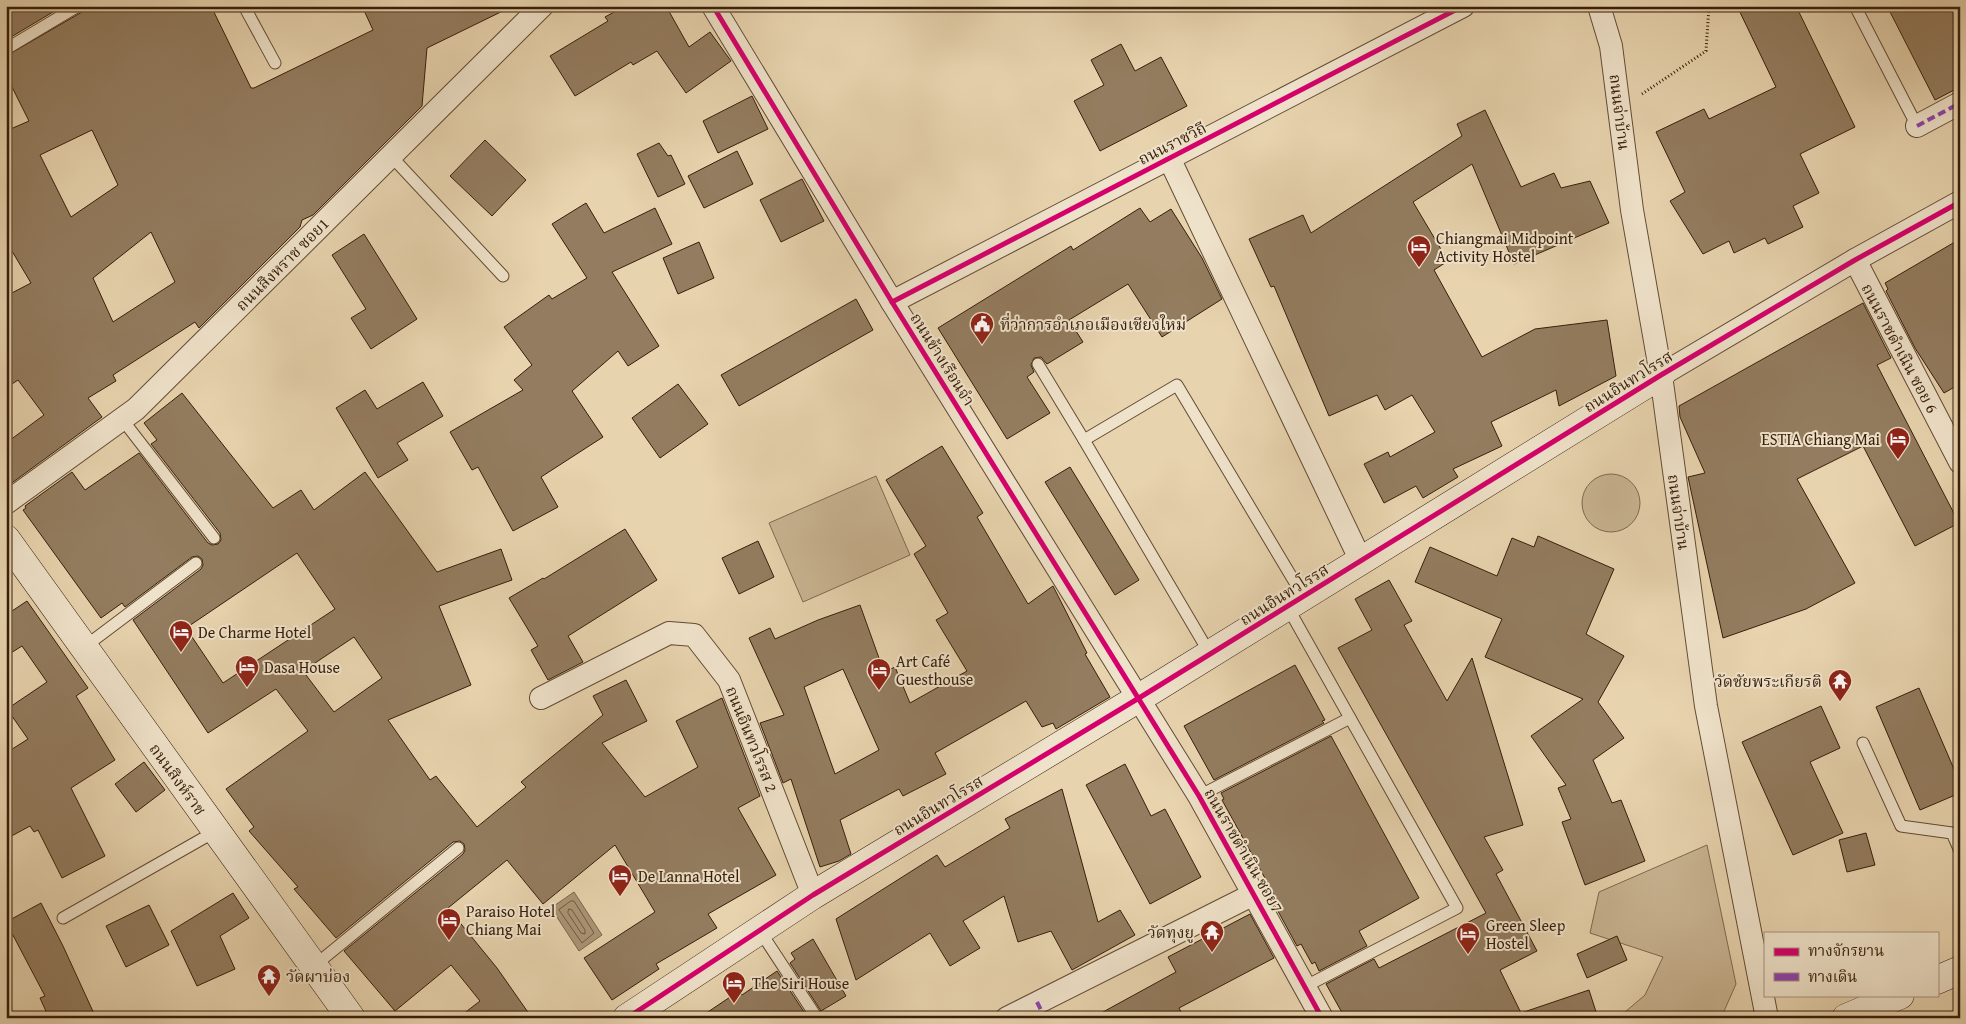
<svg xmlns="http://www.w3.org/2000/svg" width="1966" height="1024" font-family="'Gentium Book Plus','Noto Serif Thai',serif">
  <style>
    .green { fill: #c9b492; stroke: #80694e }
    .water { fill: #ab9576; stroke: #7d654b }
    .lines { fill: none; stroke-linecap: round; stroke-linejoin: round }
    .shore { stroke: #715a40; stroke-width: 1 }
    .building { fill: #937c5f; stroke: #371e0a; fill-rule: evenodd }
    .lane-casing { stroke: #634b33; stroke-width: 13 }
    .street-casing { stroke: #634b33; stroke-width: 24 }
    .secondary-casing { stroke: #371e0a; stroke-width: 29 }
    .path { stroke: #371e0a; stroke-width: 3; stroke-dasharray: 1 2.5; stroke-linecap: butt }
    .lane { stroke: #efe2ca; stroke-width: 11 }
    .street { stroke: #efe2ca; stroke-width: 22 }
    .secondary { stroke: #efe2ca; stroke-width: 28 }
    .quiet { stroke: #8e44ad; stroke-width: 4; stroke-dasharray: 8 4; stroke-linecap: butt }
    .cycleway-casing { stroke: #efe2ca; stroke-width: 8 }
    .cycleway { stroke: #d6006c; stroke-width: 5 }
    .labels { text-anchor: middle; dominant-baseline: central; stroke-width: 4; stroke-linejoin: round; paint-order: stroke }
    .street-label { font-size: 16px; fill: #371e0a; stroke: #efe2ca }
    .poi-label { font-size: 16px; fill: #371e0a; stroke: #efe2ca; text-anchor: start }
  </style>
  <rect width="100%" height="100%" fill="#e7d3ae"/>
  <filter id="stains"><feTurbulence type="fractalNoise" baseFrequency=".004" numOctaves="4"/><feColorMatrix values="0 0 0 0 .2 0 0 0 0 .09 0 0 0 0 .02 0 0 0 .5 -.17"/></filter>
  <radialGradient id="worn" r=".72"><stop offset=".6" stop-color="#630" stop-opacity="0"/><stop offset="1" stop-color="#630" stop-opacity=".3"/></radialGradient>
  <g class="green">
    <circle cx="1611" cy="503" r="29"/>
    <polygon points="876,476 910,555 803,602 769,523"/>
    <polygon points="1707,845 1736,984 1721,1018 1618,1018 1645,995 1663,957 1590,933 1599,892"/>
  </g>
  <polygon class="water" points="574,892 602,935 579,951 551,908"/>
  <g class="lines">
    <g class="shore">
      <polygon points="571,901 574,901 594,933 582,943 559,910"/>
      <polygon points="569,909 572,910 585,930 585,934 581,933 568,913"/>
    </g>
  </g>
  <g class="building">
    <polygon points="6,6 63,6 6,40"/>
    <path d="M 85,6 L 211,6 L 251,88 L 254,88 L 373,30 L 362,6 L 513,6 L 427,48 L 422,106 L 313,215 L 302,220 L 300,227 L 199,328 L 195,322 L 113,375 L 116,381 L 88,398 L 102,417 L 9,485 L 6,481 L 6,443 L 44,415 L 18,380 L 6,388 L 6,296 L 31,283 L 6,241 L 6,131 L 29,121 L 6,75 L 6,56 L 82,12 ZM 92,130 L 118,185 L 71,217 L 40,155 ZM 151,232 L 175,282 L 113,322 L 93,278 Z"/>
    <polygon points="625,6 666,6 689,47 710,32 731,61 686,93 657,51 633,65 631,62 575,96 550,56 608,21 605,17"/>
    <polygon points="1737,6 1796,6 1855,127 1800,154 1819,193 1793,206 1803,227 1768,244 1765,238 1734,253 1729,241 1703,254 1670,201 1685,192 1656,132 1704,109 1709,119 1776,87"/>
    <polygon points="1887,6 1960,6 1960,87 1935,100"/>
    <polygon points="1121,44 1135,71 1161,57 1187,106 1100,151 1074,101 1104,85 1091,60"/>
    <polygon points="752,96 768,129 718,153 703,121"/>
    <polygon points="1485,110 1521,187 1554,173 1561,188 1590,181 1609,223 1514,264 1472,164 1413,202 1448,261 1434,270 1482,357 1535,329 1607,320 1616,376 1559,406 1556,390 1491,422 1502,446 1453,469 1458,477 1423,498 1416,486 1384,503 1364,464 1388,452 1390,457 1435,432 1412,395 1385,410 1377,395 1329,416 1274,286 1271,287 1249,239 1303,215 1311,233 1462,136 1457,124"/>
    <polygon points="485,140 526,180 492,216 450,176"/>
    <polygon points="659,143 668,156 671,155 685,184 658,197 637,154"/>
    <polygon points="737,151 753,184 704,208 688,176"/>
    <polygon points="802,179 824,221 781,242 760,200"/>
    <polygon points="586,203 604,233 655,208 672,244 612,272 659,346 628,366 618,351 572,391 603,437 541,477 558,507 513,531 478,467 472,470 450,432 523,390 514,380 532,365 504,327 549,295 552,299 587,278 552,224"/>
    <polygon points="1140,208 1150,222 1171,209 1202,258 1222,299 1162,337 1128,284 1069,320 1083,342 1047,364 1041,357 1034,358 1031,365 1034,372 1027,377 1050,413 1007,439 938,328 1071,246 1073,250"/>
    <polygon points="364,234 417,319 371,349 351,318 366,309 332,255"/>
    <polygon points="1960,239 1960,384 1944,393 1915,348 1886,291 1888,289 1885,283"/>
    <polygon points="699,242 714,278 678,294 663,258"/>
    <polygon points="856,299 873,330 739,406 721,375"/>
    <polygon points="1863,303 1891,358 1877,365 1959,523 1915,546 1863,446 1797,479 1855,583 1806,609 1723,638 1688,477 1705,473 1680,417 1679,406"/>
    <polygon points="423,382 443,416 397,443 408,460 378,478 336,408 365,390 377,409"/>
    <polygon points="678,384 708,424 660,458 632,418"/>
    <path d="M 182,393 L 273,508 L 301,490 L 314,510 L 365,472 L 437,572 L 501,549 L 512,580 L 439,606 L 471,685 L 388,720 L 430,780 L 436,776 L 477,827 L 526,787 L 521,782 L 603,715 L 593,696 L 626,680 L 647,721 L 602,743 L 645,797 L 698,767 L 676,721 L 722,698 L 760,796 L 738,808 L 776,875 L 708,914 L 717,928 L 656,964 L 659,969 L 612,1000 L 584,958 L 655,912 L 615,845 L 543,904 L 507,860 L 448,908 L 497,968 L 532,1018 L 458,1018 L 480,1001 L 451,965 L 395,1011 L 344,951 L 463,854 L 465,850 L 464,844 L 460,841 L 453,842 L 336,938 L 294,889 L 298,887 L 249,831 L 254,827 L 226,789 L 308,731 L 276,689 L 208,733 L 133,620 L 201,569 L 203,565 L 202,559 L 198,556 L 192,557 L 125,607 L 122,603 L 101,618 L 23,510 L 26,508 L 25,506 L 72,472 L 85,490 L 139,453 L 208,543 L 212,545 L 218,544 L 221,540 L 220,533 L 151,444 L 157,440 L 144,423 ZM 297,553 L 335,609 L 223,683 L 186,628 ZM 354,637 L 382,678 L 334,712 L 303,671 Z"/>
    <path d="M 942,446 L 983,513 L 977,517 L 1028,604 L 1053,586 L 1087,653 L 1085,654 L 1110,697 L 1056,729 L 1053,723 L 1042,727 L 1026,701 L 935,753 L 946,774 L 903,796 L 899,789 L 840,820 L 851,854 L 839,861 L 820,867 L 791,779 L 783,783 L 760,723 L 784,715 L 749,638 L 770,628 L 775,639 L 818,620 L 860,605 L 884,672 L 895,667 L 910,703 L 967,671 L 936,620 L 948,613 L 914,554 L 926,546 L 886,480 ZM 843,669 L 879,750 L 835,774 L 804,687 Z"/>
    <polygon points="1070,467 1139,580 1115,595 1045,482"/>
    <polygon points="625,529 657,580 568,636 583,662 548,680 531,650 538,646 509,598 543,578 544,579"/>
    <polygon points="1538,536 1614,569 1586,634 1624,656 1598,702 1624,738 1593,760 1612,803 1621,800 1645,861 1585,885 1562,822 1571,819 1558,788 1566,785 1531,736 1583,699 1485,657 1502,619 1415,582 1430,547 1497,576 1512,538 1534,547"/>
    <polygon points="758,541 774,577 739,594 722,558"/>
    <polygon points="1389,580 1412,621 1404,625 1447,701 1472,658 1523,825 1484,837 1503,870 1496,874 1537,951 1500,970 1521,1013 1589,990 1598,1018 1345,1018 1326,984 1374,959 1379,968 1486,913 1338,648 1372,630 1355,599"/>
    <polygon points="27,601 88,688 76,696 115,760 71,788 105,856 62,878 38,830 34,832 30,826 6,839 6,753 28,739 7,709 47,682 22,646 6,656 6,615"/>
    <polygon points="1295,665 1325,720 1322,721 1324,723 1214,780 1184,726"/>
    <polygon points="1919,688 1960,783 1960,793 1920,810 1876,707"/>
    <polygon points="1821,706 1840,748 1810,762 1843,833 1793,855 1742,742"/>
    <polygon points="1331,736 1419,898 1359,931 1367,946 1319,971 1315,962 1312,964 1301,944 1297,946 1273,902 1277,900 1222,800 1224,799 1221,793"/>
    <polygon points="144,762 165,790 136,812 115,784"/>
    <polygon points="1125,764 1151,816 1165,809 1201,877 1150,904 1086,785"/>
    <polygon points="1062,789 1098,922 1120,910 1135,935 1072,970 1051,931 1018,942 1004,896 963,921 980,948 950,966 930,933 856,980 836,919 937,855 945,867 1010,828 1005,819"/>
    <polygon points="1866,833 1875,865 1847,872 1839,840"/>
    <polygon points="233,893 249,918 220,936 235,969 197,986 171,931"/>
    <polygon points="41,903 63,946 96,1018 49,1018 40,998 45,996 6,922"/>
    <polygon points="149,905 169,945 126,967 106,926"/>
    <polygon points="1250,914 1274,958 1179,1008 1184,1018 1092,1018 1176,972 1168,957"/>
    <polygon points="1617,936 1627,960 1587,978 1577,954"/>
    <polygon points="813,939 846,996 821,1011 790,963 795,959 791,953"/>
    <polygon points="777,971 808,1018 699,1018 739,991 742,995"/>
  </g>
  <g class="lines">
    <g class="lane-casing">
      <g id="lane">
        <polyline points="244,6 275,63"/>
        <polyline points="1855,6 1917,126"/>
        <polyline points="6,49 78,6"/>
        <polyline points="391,156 503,276"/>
        <polyline points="1038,364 1084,440"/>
        <polyline points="122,419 214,538"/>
        <polyline points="1287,606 1457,908 1306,986"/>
        <polyline points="83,648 196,563"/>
        <polyline points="1210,654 1084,440 1177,385 1303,596"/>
        <polyline points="1863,743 1901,826 1952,833 1960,851"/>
        <polyline points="1199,796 1350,718"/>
        <polyline points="63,918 216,831"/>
        <polyline points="760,931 817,1018"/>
        <polyline points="314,966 458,848"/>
      </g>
    </g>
    <g class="street-casing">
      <g id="street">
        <polyline points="713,6 892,302 1199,796 1322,1018"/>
        <polyline points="1599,6 1611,46 1632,210 1661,375 1706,706 1767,1018"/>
        <polyline points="1917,126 1960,103"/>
        <polyline points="1169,158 1361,561"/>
        <polyline points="1855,260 1960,462"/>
        <polyline points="892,302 1463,6"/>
        <polyline points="1661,375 1855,260 1960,202"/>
        <polyline points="6,503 136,409 542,6"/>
        <polyline points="541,698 669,633 694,635 729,680 813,895"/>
        <polyline points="1007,1018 1254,894"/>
      </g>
    </g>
    <g class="secondary-casing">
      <g id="secondary">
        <polyline points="6,539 351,1018"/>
        <polyline points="1937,980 1960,970"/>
        <polyline points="627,1018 813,895 1139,698 1661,375"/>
        <polyline points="1846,1018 1900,995"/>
      </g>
    </g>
    <polyline class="path" points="1642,94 1706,51 1709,6"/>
    <use href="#lane" class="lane"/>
    <use href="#street" class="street"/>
    <use href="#secondary" class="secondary"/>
    <g class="quiet">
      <polyline points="1917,126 1960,103"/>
      <polyline points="1037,1002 1045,1018"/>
    </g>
    <g class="cycleway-casing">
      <g id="cycleway">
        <polyline points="713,6 892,302 1199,796 1322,1018"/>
        <polyline points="892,302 1463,6"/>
        <polyline points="627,1018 813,895 1139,698 1661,375 1855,260 1960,202"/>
      </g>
    </g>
    <use href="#cycleway" class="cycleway"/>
  </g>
  <defs>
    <g id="hotel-pin" transform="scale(1.25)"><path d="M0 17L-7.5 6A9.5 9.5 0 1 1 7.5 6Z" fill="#8f2418" stroke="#efe2ca"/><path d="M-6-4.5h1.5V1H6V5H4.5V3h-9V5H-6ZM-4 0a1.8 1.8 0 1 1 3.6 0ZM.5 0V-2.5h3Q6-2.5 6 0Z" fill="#fff"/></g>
    <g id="civic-pin" transform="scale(1.25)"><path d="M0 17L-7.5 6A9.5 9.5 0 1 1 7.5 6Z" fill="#8f2418" stroke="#efe2ca"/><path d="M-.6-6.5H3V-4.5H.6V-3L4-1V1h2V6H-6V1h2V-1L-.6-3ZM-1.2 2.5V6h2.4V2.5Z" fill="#fff"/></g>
    <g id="temple-pin" transform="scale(1.25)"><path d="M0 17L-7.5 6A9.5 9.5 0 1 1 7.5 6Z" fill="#8f2418" stroke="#efe2ca"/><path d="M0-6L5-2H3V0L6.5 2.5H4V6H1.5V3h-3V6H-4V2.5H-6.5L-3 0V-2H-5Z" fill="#fff"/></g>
  </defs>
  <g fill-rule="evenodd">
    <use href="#hotel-pin" x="1419" y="247"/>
    <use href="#civic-pin" x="982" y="324"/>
    <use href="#hotel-pin" x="1898" y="439"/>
    <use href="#hotel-pin" x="181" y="632"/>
    <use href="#hotel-pin" x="247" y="667"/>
    <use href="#hotel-pin" x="879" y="670"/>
    <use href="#temple-pin" x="1840" y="681"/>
    <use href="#hotel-pin" x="620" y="876"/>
    <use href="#hotel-pin" x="449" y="920"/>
    <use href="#temple-pin" x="1212" y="932"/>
    <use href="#hotel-pin" x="1468" y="934"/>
    <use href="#temple-pin" x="269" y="976"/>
    <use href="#hotel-pin" x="734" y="983"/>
  </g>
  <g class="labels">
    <g class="street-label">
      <text transform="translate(1620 112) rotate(83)">ถนนจ่าบ้าน</text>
      <text transform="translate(1172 143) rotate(-27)">ถนนราชวิถี</text>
      <text transform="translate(282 264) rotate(-45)">ถนนสิงหราช ซอย1</text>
      <text transform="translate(1900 348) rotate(62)">ถนนราชดำเนิน ซอย 6</text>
      <text transform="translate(943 359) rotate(58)">ถนนข้างเรือนจำ</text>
      <text transform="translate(1628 381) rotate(-32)">ถนนอินทวโรรส</text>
      <text transform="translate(1679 512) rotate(82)">ถนนจ่าบ้าน</text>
      <text transform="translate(1284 594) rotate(-32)">ถนนอินทวโรรส</text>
      <text transform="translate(752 739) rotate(68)">ถนนอินทวโรรส 2</text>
      <text transform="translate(178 779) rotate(54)">ถนนสิงห์ราช</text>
      <text transform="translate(938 805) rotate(-31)">ถนนอินทวโรรส</text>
      <text transform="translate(1244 850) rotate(60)">ถนนราชดำเนิน ซอย7</text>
    </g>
    <g class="poi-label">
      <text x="1436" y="238">Chiangmai Midpoint<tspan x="1436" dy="18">Activity Hostel</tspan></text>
      <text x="1000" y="324">ที่ว่าการอำเภอเมืองเชียงใหม่</text>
      <text x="1880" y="439" text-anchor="end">ESTIA Chiang Mai</text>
      <text x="198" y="632">De Charme Hotel</text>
      <text x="896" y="661">Art Café<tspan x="896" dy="18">Guesthouse</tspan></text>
      <text x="264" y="667">Dasa House</text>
      <text x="1822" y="681" text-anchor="end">วัดชัยพระเกียรติ</text>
      <text x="638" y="876">De Lanna Hotel</text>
      <text x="466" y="911">Paraiso Hotel<tspan x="466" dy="18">Chiang Mai</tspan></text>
      <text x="1486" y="925">Green Sleep<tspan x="1486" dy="18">Hostel</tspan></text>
      <text x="1194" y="932" text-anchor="end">วัดทุงยู</text>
      <text x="286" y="976">วัดผาบ่อง</text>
      <text x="752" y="983">The Siri House</text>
    </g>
  </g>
  <rect width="1966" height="1024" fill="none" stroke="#e7d3ae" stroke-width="25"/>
  <rect x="8" y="8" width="1951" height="1009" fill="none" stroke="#371e0a" stroke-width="2.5"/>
  <rect x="12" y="12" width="1941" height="999" fill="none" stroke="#371e0a"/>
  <rect x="1764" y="932" width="175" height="65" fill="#efe2ca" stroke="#a5947d"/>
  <rect x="1774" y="948" width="25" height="8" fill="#d6006c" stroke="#a5947d"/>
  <text x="1808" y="956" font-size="15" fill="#371e0a">ทางจักรยาน</text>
  <rect x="1774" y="973" width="25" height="8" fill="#8e44ad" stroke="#a5947d"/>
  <text x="1808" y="982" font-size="15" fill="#371e0a">ทางเดิน</text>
  <rect width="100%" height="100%" filter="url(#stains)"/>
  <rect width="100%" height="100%" fill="url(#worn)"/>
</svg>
